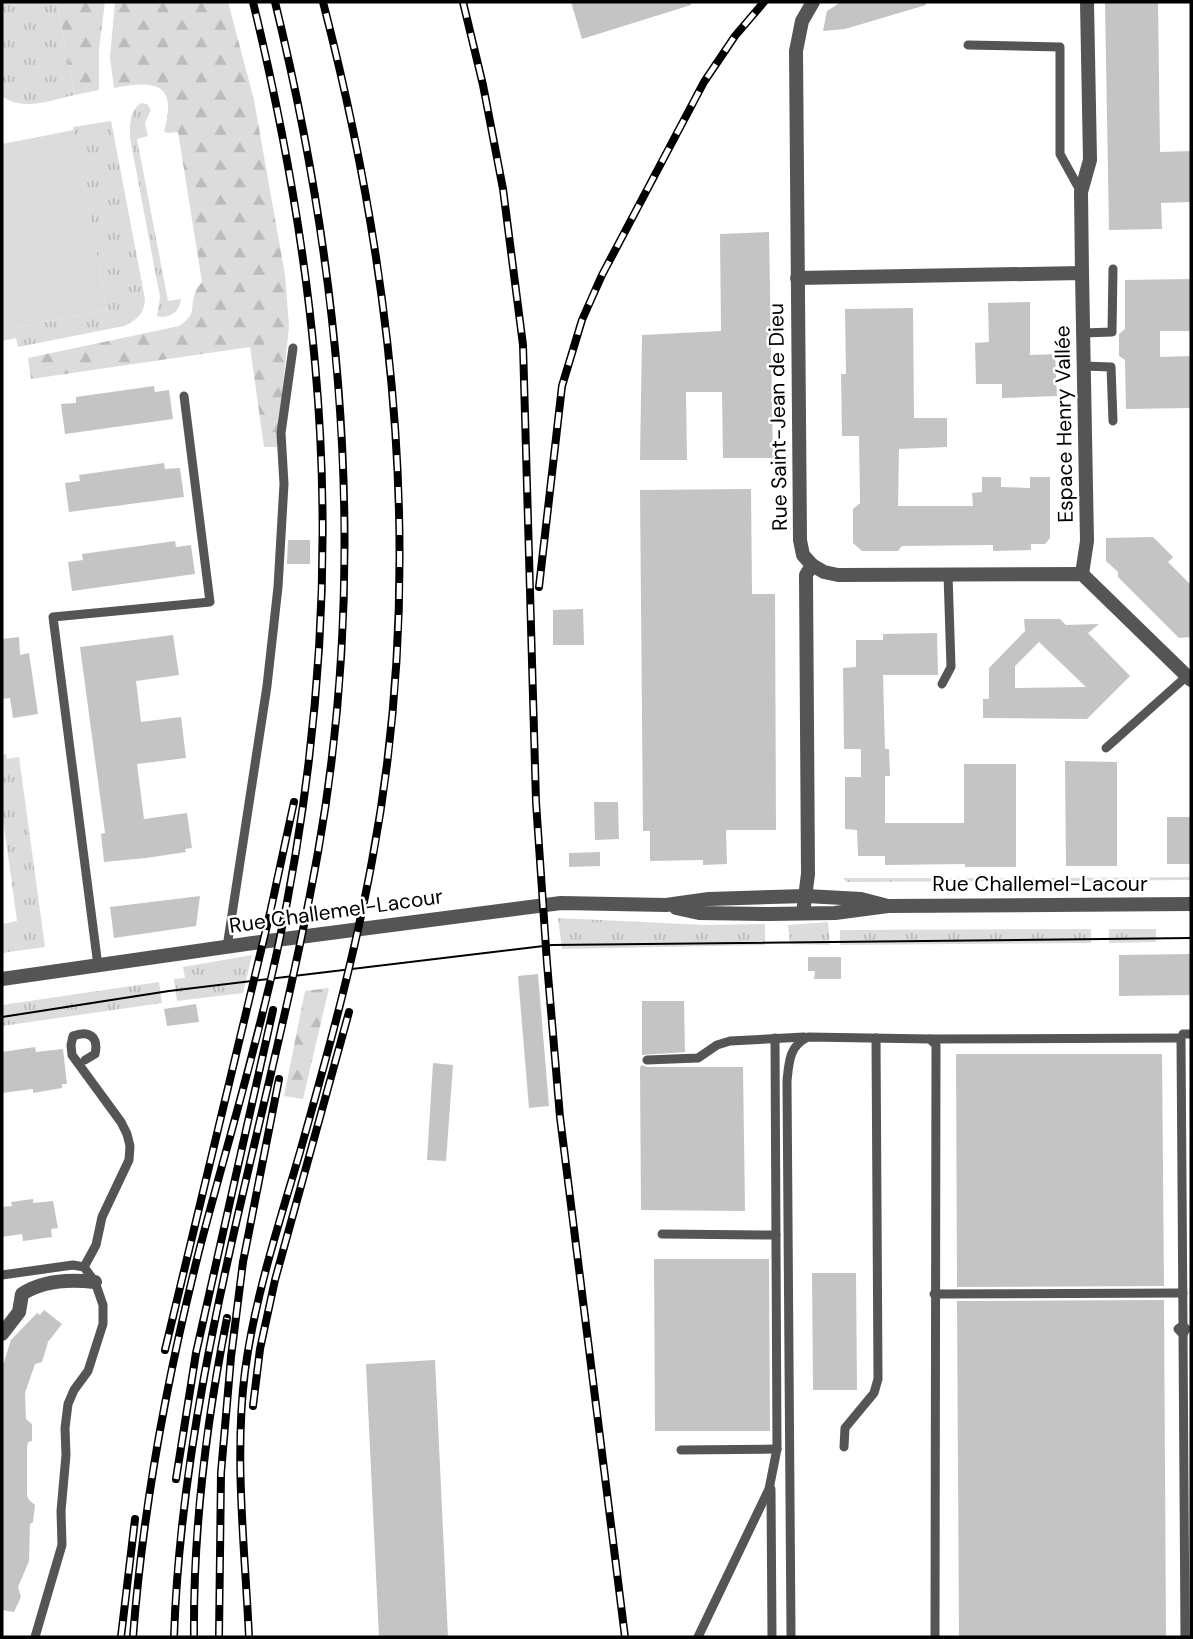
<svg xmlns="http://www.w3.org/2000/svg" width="1193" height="1639" font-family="'DM Sans',sans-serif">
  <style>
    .grass { fill: url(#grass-tufts) }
    .forest { fill: url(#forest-firs) }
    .park { fill: #dcdcdc }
    .building { fill: #c4c4c4; fill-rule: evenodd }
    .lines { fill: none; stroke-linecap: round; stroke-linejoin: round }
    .service { stroke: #555; stroke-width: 9 }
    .pedestrian { stroke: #555; stroke-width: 14 }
    .minor { stroke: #555; stroke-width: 14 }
    .tertiary { stroke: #555; stroke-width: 14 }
    .tram { stroke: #000; stroke-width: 2 }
    .rail-casing { stroke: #000; stroke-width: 8 }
    .rail { stroke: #fff; stroke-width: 5; stroke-dasharray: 16; stroke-linecap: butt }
    .labels { text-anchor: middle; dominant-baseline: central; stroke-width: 5; stroke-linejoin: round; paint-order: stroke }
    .street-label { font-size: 21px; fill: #000; stroke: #fff }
  </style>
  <defs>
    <pattern id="grass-tufts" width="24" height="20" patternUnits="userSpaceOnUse" patternTransform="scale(1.75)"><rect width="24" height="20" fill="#dcdcdc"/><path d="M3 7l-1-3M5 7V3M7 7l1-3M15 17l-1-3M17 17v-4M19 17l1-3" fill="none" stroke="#bbb"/></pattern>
    <pattern id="forest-firs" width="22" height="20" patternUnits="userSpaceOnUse" patternTransform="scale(1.75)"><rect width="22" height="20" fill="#dcdcdc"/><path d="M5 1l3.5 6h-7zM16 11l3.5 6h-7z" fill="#bbb"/></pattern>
  </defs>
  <rect width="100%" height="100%" fill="#fff"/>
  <g class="grass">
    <path d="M 2,2 L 57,2 L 75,95 C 51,100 23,112 2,96 Z"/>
    <path d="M 141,103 L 147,104 L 151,110 L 145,123 L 148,136 L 137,139 L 168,301 L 181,299 C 180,312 169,319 157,316 L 160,297 L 130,138 C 130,125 129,111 141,103 Z"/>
    <path d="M 111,121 L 145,299 C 144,314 137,320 124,326 L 18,347 L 16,338 L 2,341 L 2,330 L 107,310 L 73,127 Z"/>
    <polygon points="6,754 7,759 19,757 45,947 2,953 3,924 17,921 2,811 2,755"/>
    <polygon points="1191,877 1191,880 1052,881 1050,878"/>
    <polygon points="843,878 1034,878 1032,881 847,882"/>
    <polygon points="558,918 706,925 765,924 765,945 562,949"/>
    <polygon points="828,922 830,945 790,944 788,925"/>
    <polygon points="1091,929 1091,943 840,945 840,930"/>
    <polygon points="1109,929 1156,929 1156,942 1109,943"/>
    <polygon points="252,955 243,993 177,1001 174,979 185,978 183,967"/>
    <polygon points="159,982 162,1003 2,1026 2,1005"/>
  </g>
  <g class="forest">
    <polygon points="57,2 105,2 99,49 99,90 75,95"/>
    <path d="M 115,2 L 228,2 L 254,100 L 285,275 L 289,325 L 277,447 L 264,447 L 250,347 L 31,379 L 28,358 L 179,326 C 198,313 189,310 195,293 C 196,289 199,286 202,282 L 178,132 L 166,133 L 164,131 C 178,82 154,80 114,88 L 110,58 Z"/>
    <polygon points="329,988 303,1099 284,1096 305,991"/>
  </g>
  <polygon class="park" points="74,130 107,310 2,330 2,144"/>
  <g class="building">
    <polygon points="571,2 691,2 691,5 582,39"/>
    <polygon points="841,2 925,2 926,5 845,29 823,31 827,11"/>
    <polygon points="1105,2 1158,2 1160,152 1191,151 1191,202 1161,203 1162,229 1109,230"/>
    <polygon points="769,232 773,458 723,458 722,392 686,392 687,460 640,460 642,335 721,331 720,234"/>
    <polygon points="1191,279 1191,331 1160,331 1160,357 1191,356 1191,408 1126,409 1125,360 1119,356 1119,334 1125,329 1125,280"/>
    <polygon points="1030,302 1030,355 1055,354 1057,396 1002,398 1002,384 976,384 975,343 989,342 988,303"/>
    <polygon points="913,308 914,418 947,418 947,447 899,449 898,506 973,506 972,493 982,492 982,477 1001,477 1001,487 1030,488 1030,477 1050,477 1050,538 1045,544 1031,544 1031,550 993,551 993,545 902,546 898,551 862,551 853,543 853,509 860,503 859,436 842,436 841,374 846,374 845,309"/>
    <polygon points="154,386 155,392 169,390 173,419 65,434 61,404 76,403 76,397"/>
    <polygon points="164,463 165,469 180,468 184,497 69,512 65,483 80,481 79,475"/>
    <polygon points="751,489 752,594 775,594 776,830 726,830 727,864 703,865 703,860 650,861 650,831 643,831 640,490"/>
    <polygon points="1153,537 1173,557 1168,562 1191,585 1191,637 1179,638 1118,577 1118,572 1106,561 1106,538"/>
    <polygon points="288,540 310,540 310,564 287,564"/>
    <polygon points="175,541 176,547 191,545 195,574 72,591 68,562 83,560 82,554"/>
    <polygon points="583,609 584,645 553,645 553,610"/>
    <path d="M 1024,619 L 1060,619 L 1066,625 L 1099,624 L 1088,633 L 1130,676 L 1087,719 L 983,718 L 983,699 L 989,699 L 989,668 L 1025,631 ZM 1039,642 L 1086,687 L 1015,688 L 1015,666 Z"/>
    <polygon points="937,633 938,675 883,675 885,749 889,749 890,776 885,776 885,823 964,823 964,764 1016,764 1016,867 965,867 965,864 885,865 885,856 858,856 857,830 845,829 845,777 861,777 861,749 844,749 843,668 856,667 856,640 883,640 883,634"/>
    <polygon points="173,635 179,675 136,681 141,722 181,717 186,758 137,764 144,819 187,813 192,848 185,849 186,852 146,858 104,862 101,834 105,833 80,647"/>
    <polygon points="19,637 20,655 29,653 38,714 13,718 10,698 2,699 2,639"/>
    <polygon points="1065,761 1117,762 1117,866 1066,866"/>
    <polygon points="594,802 618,802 619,839 595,840"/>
    <rect x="1167" y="817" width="24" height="47"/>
    <polygon points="600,852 600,866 569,867 569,853"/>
    <polygon points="200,896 196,926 114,938 110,907"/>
    <polygon points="1191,954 1191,995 1119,996 1119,955"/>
    <polygon points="808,957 841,957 841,979 814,979 815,971 808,971"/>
    <polygon points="538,974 549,1106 529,1108 518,976"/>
    <polygon points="642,1001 684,1001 685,1052 642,1055"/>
    <polygon points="196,1004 199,1022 167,1026 164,1009"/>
    <polygon points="35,1047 36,1052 63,1049 67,1084 62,1084 62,1088 33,1093 33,1089 2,1093 2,1052"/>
    <polygon points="956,1054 1162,1054 1164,1286 957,1287"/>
    <polygon points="433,1063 453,1065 446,1161 427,1160"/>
    <polygon points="642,1065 647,1067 743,1067 745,1211 641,1210 640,1067"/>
    <polygon points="33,1199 33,1203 53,1201 58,1228 51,1229 52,1237 23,1241 22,1234 2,1237 2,1207 12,1206 11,1202"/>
    <polygon points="654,1259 769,1259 770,1431 655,1431"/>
    <polygon points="812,1273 856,1273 857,1390 813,1390"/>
    <polygon points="1164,1300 1166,1637 959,1637 957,1301"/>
    <polygon points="44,1310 62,1324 48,1342 42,1362 35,1364 25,1393 26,1419 32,1424 32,1441 28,1442 27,1448 27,1495 29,1500 35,1505 33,1522 30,1524 29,1561 18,1587 21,1597 14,1612 2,1610 2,1368 11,1340 37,1313 40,1315"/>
    <polygon points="435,1360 448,1637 379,1637 366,1364"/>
  </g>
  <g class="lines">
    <g class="service">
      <polyline points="968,45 1060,47 1060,154 1081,192"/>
      <polyline points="1083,333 1112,332 1113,269"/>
      <polyline points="1084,366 1111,367 1113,421"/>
      <polyline points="942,684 951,667 948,574"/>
      <polyline points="1106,748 1187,676"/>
      <polyline points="227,947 267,686 278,587 284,484 281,433 293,348"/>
      <polyline points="98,966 53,617 210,602 184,396"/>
      <polyline points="1183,1034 1191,1034"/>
      <polyline points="930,1039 1179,1038"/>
      <polyline points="1181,1039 1183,1325 1186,1329 1183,1334 1178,1329 1183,1325"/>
      <polyline points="647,1060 698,1058 717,1045 730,1041 804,1037"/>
      <polyline points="662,1234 776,1235"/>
      <path d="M 84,1267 L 96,1245 L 102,1217 L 129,1160 L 130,1146 L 127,1134 L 121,1122 L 72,1055 L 71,1045 L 73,1036 C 88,1030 99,1036 95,1054 L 85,1060"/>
      <polyline points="2,1275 73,1265 84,1267 95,1282 103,1305 103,1324 88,1371 74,1390 68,1404 65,1428 66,1455 61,1511 62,1545 35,1637"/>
      <polyline points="934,1294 1183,1293"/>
      <polyline points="1183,1334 1185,1637"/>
      <polyline points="844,1447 845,1428 874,1393 878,1379 876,1038"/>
      <polyline points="681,1450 777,1449"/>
      <polyline points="771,1489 772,1637"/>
      <polyline points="698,1637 769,1489 777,1449 775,1038"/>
      <path d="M 791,1637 L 787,1081 C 789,1062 789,1046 808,1037 L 930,1039 L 936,1045 L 935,1637"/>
    </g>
    <path class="pedestrian" d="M 2,1334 L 19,1312 L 22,1294 C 43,1280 70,1279 95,1282"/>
    <g class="minor">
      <polyline points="1082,273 1081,192 1090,160 1087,2"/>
      <polyline points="797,278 1082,273 1087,541 1082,574"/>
      <polyline points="812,565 824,572 838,575 1082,574 1191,680"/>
      <polyline points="803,913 808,874 806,575 812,565 803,555 800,540 796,51 802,21 813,2"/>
    </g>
    <g class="tertiary">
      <polyline points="676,908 699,913 769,914 835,913 888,906 1191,904"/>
      <polyline points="2,979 253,943 561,903 666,905 709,899 806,896 861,899 888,906"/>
    </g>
    <polyline class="tram" points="2,1017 169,991 552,945 1191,938"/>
    <g class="rail-casing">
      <g id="rail">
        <polyline points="463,2 483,85 503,189 523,345 536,802 547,963 560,1117 625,1637"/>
        <polyline points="539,587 562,386 582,320 602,275 704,82 735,36 764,2"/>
        <polyline points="165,1350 270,913 294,802"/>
        <polyline points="253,1406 260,1349 275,1280 349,1012"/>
        <polyline points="176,1479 196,1353 273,1010"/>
        <polyline points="121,1637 135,1519"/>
        <path d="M 133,1637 C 143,1507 167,1378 199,1251 C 225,1152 255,1053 277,952 C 318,760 333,560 315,363 C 304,241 282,121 253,2"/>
        <path d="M 174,1637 C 183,1368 271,1115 318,852 C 368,570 343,279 275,2"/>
        <path d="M 194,1637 C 193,1529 206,1424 227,1318"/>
        <polyline points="219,1637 221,1473 231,1357 243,1262 279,1079"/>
        <path d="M 249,1637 C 245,1550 234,1458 245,1371 C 255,1296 279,1224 300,1152 C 327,1056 354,959 372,861 C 426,573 396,283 323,2"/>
      </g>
    </g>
    <use href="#rail" class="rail"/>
  </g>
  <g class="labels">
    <g class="street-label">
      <text transform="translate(778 417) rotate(-91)">Rue Saint-Jean de Dieu</text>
      <text transform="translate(1064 424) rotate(-91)">Espace Henry Vallée</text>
      <text x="1040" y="884">Rue Challemel-Lacour</text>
      <text transform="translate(336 911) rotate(-8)">Rue Challemel-Lacour</text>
    </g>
  </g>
  <rect width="1193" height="1639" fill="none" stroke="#000000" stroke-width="7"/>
</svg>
